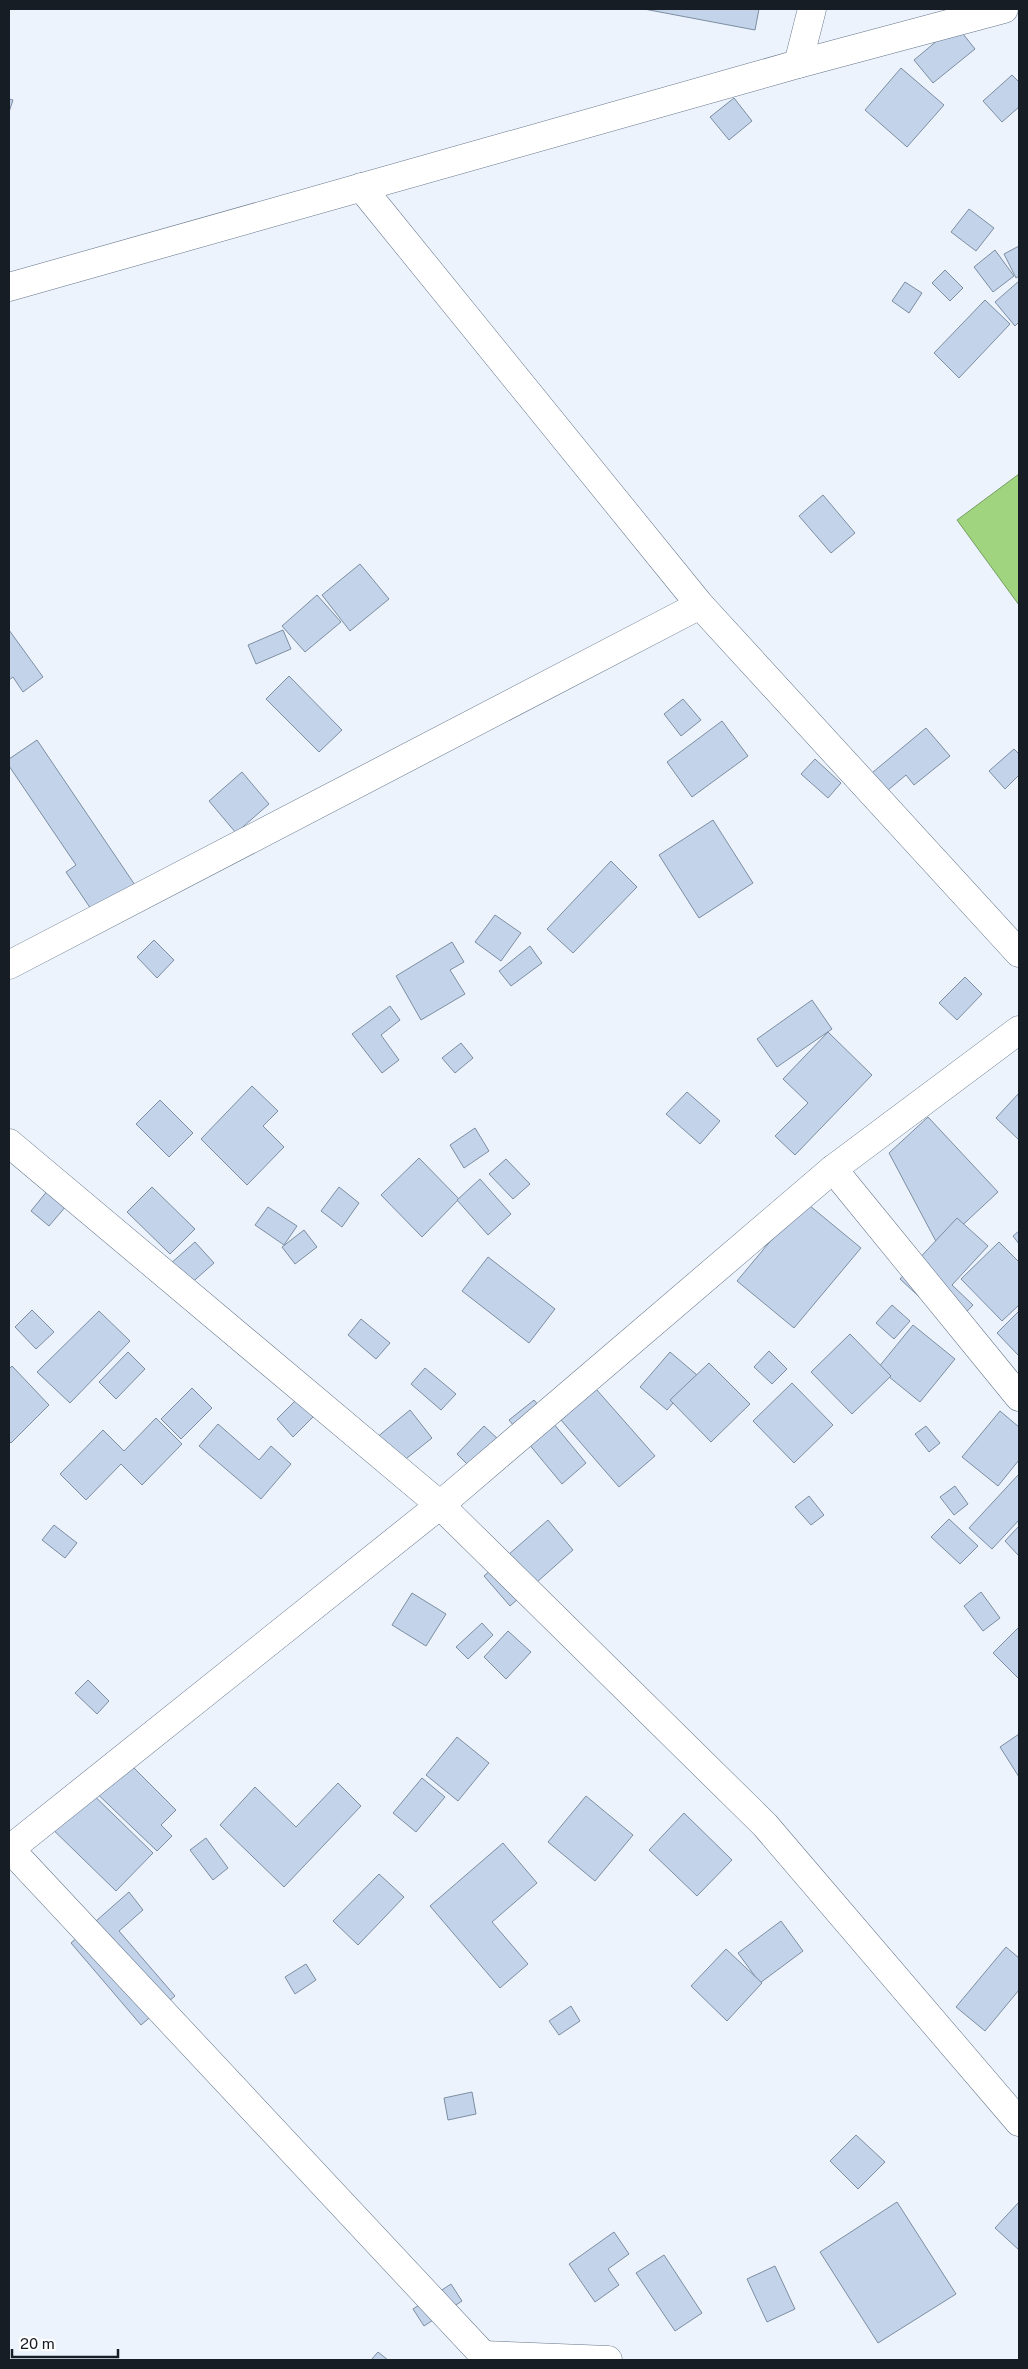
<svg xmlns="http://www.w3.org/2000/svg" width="1028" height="2369" font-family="'Public Sans',sans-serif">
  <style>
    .water { fill: #a0d47f; stroke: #779d64 }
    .building { fill: #c2d3ea; stroke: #7d8ea3 }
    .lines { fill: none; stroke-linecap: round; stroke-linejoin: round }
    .street-casing { stroke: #66768b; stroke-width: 29 }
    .street { stroke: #fff; stroke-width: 28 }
  </style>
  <rect width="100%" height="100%" fill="#ecf3fc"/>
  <polygon class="water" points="1019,474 1019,605 957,520"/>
  <g class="building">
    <polygon points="644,9 759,9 755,30"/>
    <polygon points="956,25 975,49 933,83 914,60"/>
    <polygon points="901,68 944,105 907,147 865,110"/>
    <polygon points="1012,75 1019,82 1019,107 1002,122 983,101"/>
    <polygon points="734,98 752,121 729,140 710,117"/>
    <polygon points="9,99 13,100 9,112"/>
    <polygon points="969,209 994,228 976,251 951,232"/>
    <polygon points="1019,246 1019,276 1016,278 1004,254"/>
    <polygon points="995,250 1014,276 993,292 974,267"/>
    <polygon points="945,270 963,288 950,301 932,283"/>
    <polygon points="1019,281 1019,322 1015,326 995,302"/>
    <polygon points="905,282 922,293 909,313 892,301"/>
    <polygon points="985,300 1010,324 959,378 934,353"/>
    <polygon points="823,495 855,533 831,553 799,516"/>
    <polygon points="360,564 389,599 350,631 322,595"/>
    <polygon points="317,595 341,622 305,652 282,626"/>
    <polygon points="9,630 43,677 23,692 13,677 9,680"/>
    <polygon points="283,630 291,649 256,664 248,645"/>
    <polygon points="289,676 342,730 319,752 266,699"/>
    <polygon points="683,699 701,720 681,736 664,714"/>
    <polygon points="722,721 748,756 692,797 667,762"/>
    <polygon points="926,728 950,756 914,785 906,775 870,805 855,787"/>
    <polygon points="37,740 137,888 95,915 66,872 76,865 9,766 9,759"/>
    <polygon points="1014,749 1019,754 1019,775 1005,789 989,771"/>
    <polygon points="815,759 841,783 828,798 801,774"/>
    <polygon points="242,772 269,804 236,833 209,801"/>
    <polygon points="713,820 753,883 699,918 659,855"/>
    <polygon points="611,861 637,887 573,953 547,929"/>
    <polygon points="495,915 521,933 501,961 475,942"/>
    <polygon points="154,940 174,960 157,978 137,957"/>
    <polygon points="452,942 464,962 450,970 465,994 421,1020 396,976"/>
    <polygon points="530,946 542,963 511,986 499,971"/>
    <polygon points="965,977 982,994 957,1020 939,1003"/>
    <polygon points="812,1000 832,1029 777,1067 757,1039"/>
    <polygon points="390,1006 400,1020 381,1035 399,1060 382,1073 352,1034"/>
    <polygon points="828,1032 872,1075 795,1155 775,1136 808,1103 783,1079"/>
    <polygon points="461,1043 473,1058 455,1073 442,1058"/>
    <polygon points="252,1086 278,1111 263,1126 284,1147 247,1185 201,1139"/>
    <polygon points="687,1092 720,1121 700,1144 666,1114"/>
    <polygon points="1019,1093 1019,1140 996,1118"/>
    <polygon points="160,1100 193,1133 169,1157 136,1124"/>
    <polygon points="928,1117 998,1192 939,1247 889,1153"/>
    <polygon points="475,1128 489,1151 464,1168 450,1145"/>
    <polygon points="419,1158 459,1199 422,1237 381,1195"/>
    <polygon points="506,1159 530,1184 513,1199 489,1174"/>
    <polygon points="480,1179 511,1214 488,1235 457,1200"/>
    <polygon points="152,1187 195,1229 170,1254 127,1212"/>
    <polygon points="339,1187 359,1203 342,1227 321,1211"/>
    <polygon points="48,1190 67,1205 49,1226 31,1211"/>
    <polygon points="804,1201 861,1248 794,1328 737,1281"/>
    <polygon points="268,1207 297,1226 284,1245 255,1225"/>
    <polygon points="957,1218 988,1246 952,1285 973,1305 952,1327 900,1279"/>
    <polygon points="304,1230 317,1247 295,1264 282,1247"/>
    <polygon points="1019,1231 1019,1244 1013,1236"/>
    <polygon points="195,1242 214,1263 188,1286 169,1265"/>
    <polygon points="999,1242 1019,1262 1019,1305 1002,1321 961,1279"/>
    <polygon points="488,1257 555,1309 529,1343 462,1291"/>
    <polygon points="892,1305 910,1321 894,1339 876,1323"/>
    <polygon points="32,1310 54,1332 36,1349 15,1327"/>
    <polygon points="99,1311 130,1341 70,1403 37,1372"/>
    <polygon points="1019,1311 1019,1356 997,1333"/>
    <polygon points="361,1319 390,1343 376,1359 348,1335"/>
    <polygon points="913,1325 955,1359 920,1402 878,1368"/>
    <polygon points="850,1334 891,1376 852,1414 811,1372"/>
    <polygon points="769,1351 787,1369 772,1384 754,1367"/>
    <polygon points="128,1352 145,1369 116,1399 99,1382"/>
    <polygon points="670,1352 697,1375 667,1410 640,1387"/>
    <polygon points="709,1363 750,1404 711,1442 670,1400"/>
    <polygon points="12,1366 49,1405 11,1443 9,1441 9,1369"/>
    <polygon points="425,1368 456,1394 441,1410 411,1384"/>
    <polygon points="792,1383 833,1425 794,1463 753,1421"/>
    <polygon points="192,1388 212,1408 181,1439 161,1419"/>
    <polygon points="596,1389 655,1456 619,1487 561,1420"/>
    <polygon points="296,1400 313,1417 293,1437 277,1419"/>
    <polygon points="534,1400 586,1463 562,1484 509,1420"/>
    <polygon points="410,1410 432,1438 397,1466 376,1438"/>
    <polygon points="1000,1411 1019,1427 1019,1460 998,1486 962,1457"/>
    <polygon points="156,1418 182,1444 142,1485 121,1464 86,1500 60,1474 103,1430 124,1451"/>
    <polygon points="218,1424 259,1460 271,1446 291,1464 261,1499 199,1446"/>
    <polygon points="484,1426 499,1440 471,1468 457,1454"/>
    <polygon points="926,1426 940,1443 929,1452 915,1434"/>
    <polygon points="1019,1474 1019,1520 992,1549 969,1528"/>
    <polygon points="955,1486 968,1504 954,1515 940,1497"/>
    <polygon points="809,1496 824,1515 811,1525 795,1507"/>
    <polygon points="949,1519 978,1546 960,1564 931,1537"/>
    <polygon points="548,1520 573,1550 510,1606 484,1576"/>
    <polygon points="54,1525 77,1543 65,1558 42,1540"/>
    <polygon points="1019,1526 1019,1556 1005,1541"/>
    <polygon points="981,1592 1000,1618 983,1631 964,1606"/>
    <polygon points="412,1593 446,1614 426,1646 392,1625"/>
    <polygon points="482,1623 493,1635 468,1659 456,1647"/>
    <polygon points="1019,1627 1019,1679 993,1653"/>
    <polygon points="508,1631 531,1652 506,1679 484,1657"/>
    <polygon points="88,1680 109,1701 97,1714 75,1693"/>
    <polygon points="1019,1734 1019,1777 1000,1747"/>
    <polygon points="457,1737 489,1763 458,1801 426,1775"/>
    <polygon points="117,1751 176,1810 161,1825 172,1836 157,1851 86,1783"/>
    <polygon points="422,1778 445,1797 416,1832 393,1813"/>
    <polygon points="77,1779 153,1853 116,1891 40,1817"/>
    <polygon points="338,1783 361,1806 284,1887 220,1825 255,1787 296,1827"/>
    <polygon points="586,1796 633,1835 595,1881 548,1842"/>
    <polygon points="684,1813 732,1860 697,1896 649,1850"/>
    <polygon points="206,1838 228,1868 213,1880 190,1850"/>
    <polygon points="503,1843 537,1883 492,1922 528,1964 500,1988 430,1906"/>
    <polygon points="379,1874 404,1897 358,1945 333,1921"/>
    <polygon points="129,1892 143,1910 119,1931 175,1996 141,2025 71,1943"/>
    <polygon points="781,1921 803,1951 760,1983 738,1953"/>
    <polygon points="1006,1947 1019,1958 1019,1990 985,2031 956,2007"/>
    <polygon points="726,1949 762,1983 727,2021 691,1986"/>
    <polygon points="306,1964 316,1980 295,1994 285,1977"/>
    <polygon points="571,2006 580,2021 559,2035 549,2021"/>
    <polygon points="472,2092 476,2114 448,2120 444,2098"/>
    <polygon points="856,2135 885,2162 858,2189 830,2161"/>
    <polygon points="897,2202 956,2294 878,2343 820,2252"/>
    <polygon points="1019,2202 1019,2250 995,2228"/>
    <polygon points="614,2232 629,2254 608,2269 619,2285 595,2302 569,2264"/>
    <polygon points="664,2255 702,2313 675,2331 636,2273"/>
    <polygon points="775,2266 795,2309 767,2322 747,2279"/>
    <polygon points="451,2284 462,2301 424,2326 413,2309"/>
    <polygon points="378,2352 388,2360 371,2360"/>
  </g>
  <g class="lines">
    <g class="street-casing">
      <g id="street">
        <polyline points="798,64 812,9"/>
        <polyline points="361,187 700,605 1019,953"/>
        <polyline points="9,287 798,64 1004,9"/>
        <polyline points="9,965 700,605"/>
        <polyline points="9,1143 440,1505 765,1825 1019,2122"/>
        <polyline points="833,1169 1019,1397"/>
        <polyline points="9,1848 488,2360"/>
        <polyline points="10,1849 440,1505 833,1169 1019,1030"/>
        <polyline points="483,2355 608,2360"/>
      </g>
    </g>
    <use href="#street" class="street"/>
  </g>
  <rect width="1028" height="2369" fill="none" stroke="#171d25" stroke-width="20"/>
  <path d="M12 2349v8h106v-8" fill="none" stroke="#171d25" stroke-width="2.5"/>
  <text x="20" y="2349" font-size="15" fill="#171d25" stroke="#ffffff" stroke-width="4" paint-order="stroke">20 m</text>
</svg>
